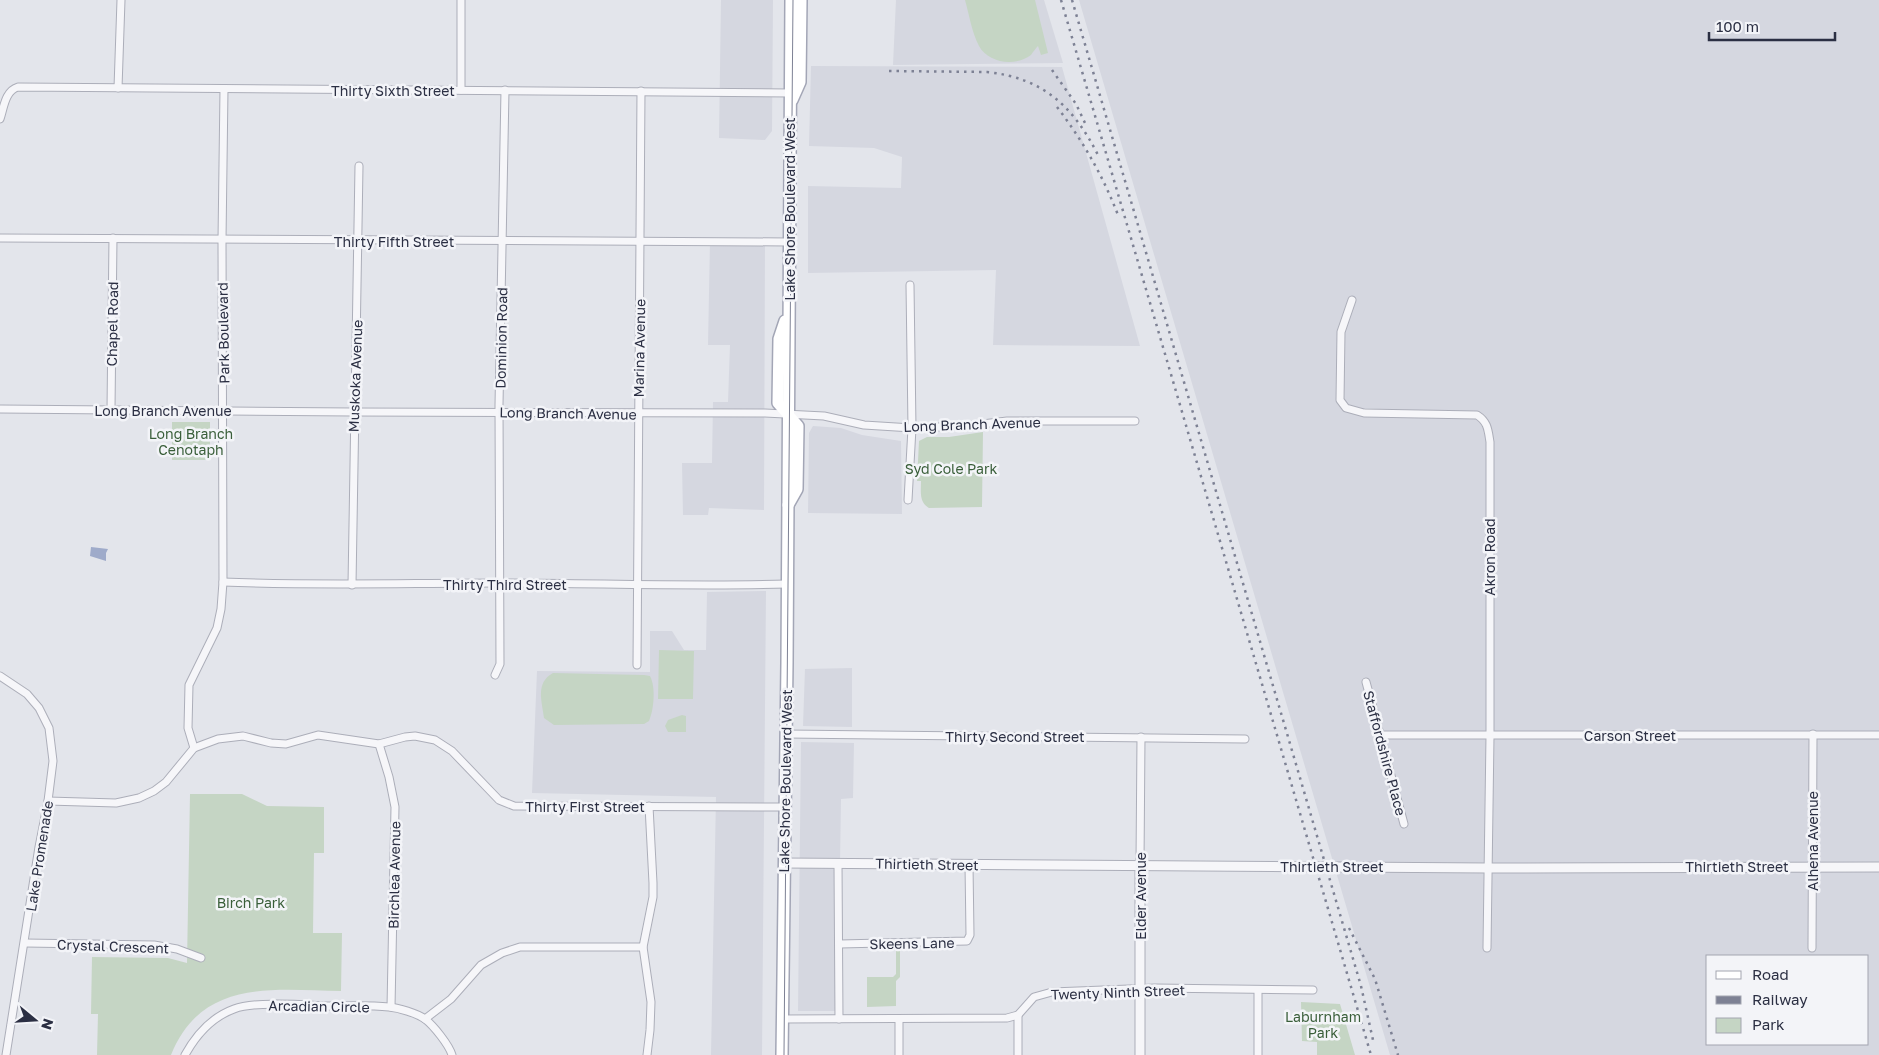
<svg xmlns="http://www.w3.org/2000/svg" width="1879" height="1055" font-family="'Golos Text',sans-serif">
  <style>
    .built { fill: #d5d7e0; fill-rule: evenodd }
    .green { fill: #c5d5c4 }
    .water { fill: #9fabca }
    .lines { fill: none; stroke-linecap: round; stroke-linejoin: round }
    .minor-casing { stroke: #acaeb9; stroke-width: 9 }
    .tertiary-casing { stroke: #acaeb9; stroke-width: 11 }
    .primary-casing { stroke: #a3a6b6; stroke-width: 14 }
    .minor { stroke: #f6f6f9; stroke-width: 7 }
    .tertiary { stroke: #f6f6f9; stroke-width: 9 }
    .primary { stroke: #fff; stroke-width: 11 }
    .tram { stroke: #7d8194; stroke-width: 1 }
    .rail { stroke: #7d8194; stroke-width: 2.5; stroke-dasharray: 2.5 5; stroke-linecap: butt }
    .labels { text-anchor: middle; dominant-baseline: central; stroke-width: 5; stroke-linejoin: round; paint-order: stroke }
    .street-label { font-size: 14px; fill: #2b2f43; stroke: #f3f4f8 }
    .park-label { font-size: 14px; fill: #395e39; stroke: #f3f4f8 }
  </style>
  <rect width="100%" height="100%" fill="#e3e5eb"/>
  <g class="built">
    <polygon points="721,0 773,0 772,131 765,140 719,138"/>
    <polygon points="896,0 1044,0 1063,63 893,65"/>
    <path d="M 1079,0 L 1879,0 L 1879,1055 L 1390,1055 ZM 1708,956 L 1868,956 L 1868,1044 L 1708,1044 Z"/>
    <polygon points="811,66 1062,67 1140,346 993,345 996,270 808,273 808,186 901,188 902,157 874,148 809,146"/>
    <polygon points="710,241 765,242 764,510 709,508 708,515 683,515 682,463 712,463 713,402 728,402 730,345 708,345"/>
    <polygon points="813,426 841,428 862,435 901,441 902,514 808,513 809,433"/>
    <polygon points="766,591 762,1055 711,1055 716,797 532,793 537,671 650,672 650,631 672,631 684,650 706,650 707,592"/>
    <polygon points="852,668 852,727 803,726 805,669"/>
    <polygon points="801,742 854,743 853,798 841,799 839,929 843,1011 798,1011"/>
  </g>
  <g class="green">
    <path d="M 965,0 L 1035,0 L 1048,53 L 1041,55 L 1038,46 C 1036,48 1033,52 1031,55 C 1015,67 988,63 979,46 C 972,33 969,14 965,0 Z"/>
    <rect x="172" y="422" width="38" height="38"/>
    <path d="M 983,432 L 982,507 L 929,508 C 919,502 921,492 921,481 L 917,481 L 919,441 L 927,437 L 949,437 Z"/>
    <polygon points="659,650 694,651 693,699 658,699"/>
    <path d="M 553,673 L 644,675 L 650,676 C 656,687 654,710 649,721 L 644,724 L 554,725 L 544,718 C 542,701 535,683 553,673 Z"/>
    <polygon points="682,715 686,716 686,732 668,732 665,726 668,720"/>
    <path d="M 190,794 L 242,794 L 267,806 L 324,807 L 324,853 L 314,853 L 313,933 L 342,933 L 341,991 C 273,990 202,978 171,1055 L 97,1055 L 98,1014 L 91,1014 L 92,957 L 168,958 L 187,963 Z"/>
    <polygon points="896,951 900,951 900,977 896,981 896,1006 867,1007 867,977 893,977 896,974"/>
    <polygon points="1301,1002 1340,1004 1355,1055 1317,1055 1317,1042 1302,1041"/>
  </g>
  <polygon class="water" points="91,547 108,549 106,553 106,561 90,556"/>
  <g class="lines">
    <g class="minor-casing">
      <g id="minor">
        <polyline points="118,88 121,0"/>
        <polyline points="461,90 461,0"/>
        <path d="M 0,119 C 4,107 5,91 18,87 L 790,93"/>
        <polyline points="0,238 788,242"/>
        <path d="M 1352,300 L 1341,332 L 1340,400 L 1346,408 L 1364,413 L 1477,415 C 1488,422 1488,430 1490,442 L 1490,736 L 1487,948"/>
        <polyline points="0,409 353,412 765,413 824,416 864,425 912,428 966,426 1007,421 1135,421"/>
        <polyline points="111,409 113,238"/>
        <polyline points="908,500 912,428 910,285"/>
        <path d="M 223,582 C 315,586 407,583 499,583 C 595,583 691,587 787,584"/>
        <polyline points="352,585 359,166"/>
        <polyline points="637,665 641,91"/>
        <polyline points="495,675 500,664 499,405 505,90"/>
        <polyline points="0,676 27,694 39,708 49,728 53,761 48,801 39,847 6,1055"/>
        <polyline points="1366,682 1404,824"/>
        <polyline points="786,734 1245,739"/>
        <polyline points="1381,735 1879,735"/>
        <polyline points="379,744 389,777 395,807 391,1007"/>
        <polyline points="194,748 188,728 189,685 217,628 221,609 223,582 222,240 224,89"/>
        <polyline points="48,801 116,803 139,798 154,791 166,782 194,748 218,739 243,736 271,743 286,744 318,735 379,744 405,737 415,736 435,740 452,751 499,800 514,806 785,807"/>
        <polyline points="838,863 839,1019"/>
        <polyline points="1140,864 1141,737"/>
        <polyline points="25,943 154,945 177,949 201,958"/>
        <polyline points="840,944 967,941 970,935 969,865"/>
        <polyline points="1812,948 1813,734"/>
        <polyline points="1258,990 1258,1055"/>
        <polyline points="425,1019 451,999 481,965 502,953 520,947 643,947"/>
        <polyline points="782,1019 1007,1018 1018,1015 1034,997 1052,992 1155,988 1313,990"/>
        <polyline points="899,1019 899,1055"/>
        <path d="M 185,1055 C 196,1035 212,1017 234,1009 C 255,1001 304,1005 328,1006 C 348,1006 369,1005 389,1007 C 399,1008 416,1013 425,1019 C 434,1026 449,1045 452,1055"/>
        <polyline points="647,1055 650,1030 651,1002 643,947 653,897 653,883 649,806"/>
        <polyline points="1018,1055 1018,1015"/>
      </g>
    </g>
    <g class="tertiary-casing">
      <g id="tertiary">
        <polyline points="784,863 1488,868 1879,867"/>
        <polyline points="1140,864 1140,1055"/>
      </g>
    </g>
    <g class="primary-casing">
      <g id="primary">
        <polyline points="792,100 800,82 801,0"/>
        <polyline points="785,321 779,339 778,403 798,426 797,489 788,505"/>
        <polyline points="782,1055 787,663 791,0"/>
      </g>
    </g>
    <use href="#minor" class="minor"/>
    <use href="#tertiary" class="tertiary"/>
    <use href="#primary" class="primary"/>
    <polyline class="tram" points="784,1055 793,0"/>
    <g class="rail">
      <polyline points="1061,0 1371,1055"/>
      <polyline points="1072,0 1361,986 1373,1040"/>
      <polyline points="1052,70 1076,104 1085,123"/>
      <path d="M 889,71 L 987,72 C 1044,78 1074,107 1099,157"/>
      <path d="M 1057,107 C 1083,141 1103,176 1118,215"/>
      <polyline points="1349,928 1375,979 1398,1055"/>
    </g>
  </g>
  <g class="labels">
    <g class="street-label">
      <text x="393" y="90">Thirty Sixth Street</text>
      <text transform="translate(789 209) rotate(-90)">Lake Shore Boulevard West</text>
      <text x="394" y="241">Thirty Fifth Street</text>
      <text transform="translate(112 324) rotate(-89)">Chapel Road</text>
      <text transform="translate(223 333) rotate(-91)">Park Boulevard</text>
      <text transform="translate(501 338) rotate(-89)">Dominion Road</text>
      <text transform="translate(639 348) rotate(-89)">Marina Avenue</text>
      <text transform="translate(355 376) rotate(-88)">Muskoka Avenue</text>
      <text x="163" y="410">Long Branch Avenue</text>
      <text transform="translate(568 413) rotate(1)">Long Branch Avenue</text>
      <text transform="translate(972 424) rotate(-2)">Long Branch Avenue</text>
      <text transform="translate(1489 557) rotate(-90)">Akron Road</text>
      <text x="505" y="584">Thirty Third Street</text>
      <text x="1630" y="735">Carson Street</text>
      <text x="1015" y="736">Thirty Second Street</text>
      <text transform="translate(1385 753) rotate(75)">Staffordshire Place</text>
      <text transform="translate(785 781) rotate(-89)">Lake Shore Boulevard West</text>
      <text x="585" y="806">Thirty First Street</text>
      <text transform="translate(1812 841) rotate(-90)">Alhena Avenue</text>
      <text transform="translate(39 856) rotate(-81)">Lake Promenade</text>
      <text transform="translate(927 864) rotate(1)">Thirtieth Street</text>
      <text x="1332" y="866">Thirtieth Street</text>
      <text x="1737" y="866">Thirtieth Street</text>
      <text transform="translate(394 875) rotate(-89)">Birchlea Avenue</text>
      <text transform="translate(1140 896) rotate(-90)">Elder Avenue</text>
      <text transform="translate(912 943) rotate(-1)">Skeens Lane</text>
      <text transform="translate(113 946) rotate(2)">Crystal Crescent</text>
      <text transform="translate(1118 992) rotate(-2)">Twenty Ninth Street</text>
      <text transform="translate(319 1006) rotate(1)">Arcadian Circle</text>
    </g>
    <g class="park-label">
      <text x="191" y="433">Long Branch<tspan x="191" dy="16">Cenotaph</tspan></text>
      <text x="951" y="468">Syd Cole Park</text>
      <text x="251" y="902">Birch Park</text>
      <text x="1323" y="1016">Laburnham<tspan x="1323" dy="16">Park</tspan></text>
    </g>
  </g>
  <rect x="1706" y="955" width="162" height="90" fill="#f3f4f8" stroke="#a3a5b0"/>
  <rect x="1716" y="971" width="25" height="8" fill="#ffffff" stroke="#a3a5b0"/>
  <text x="1752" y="980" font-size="15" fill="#2b2f43">Road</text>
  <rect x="1716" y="996" width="25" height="8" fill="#7d8194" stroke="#a3a5b0"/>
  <text x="1752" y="1005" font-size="15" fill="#2b2f43">Railway</text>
  <rect x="1716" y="1018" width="25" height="15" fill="#c5d5c4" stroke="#a3a5b0"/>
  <text x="1752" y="1030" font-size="15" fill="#2b2f43">Park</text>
  <g transform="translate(35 1020) rotate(108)" stroke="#f3f4f8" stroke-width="4" paint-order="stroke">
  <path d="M0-4L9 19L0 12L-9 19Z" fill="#2b2f43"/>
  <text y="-8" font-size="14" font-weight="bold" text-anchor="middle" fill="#2b2f43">N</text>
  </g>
  <path d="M1709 32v8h126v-8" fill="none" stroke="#2b2f43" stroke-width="2.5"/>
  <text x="1716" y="32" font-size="15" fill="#2b2f43" stroke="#f3f4f8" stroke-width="4" paint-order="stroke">100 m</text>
</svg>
